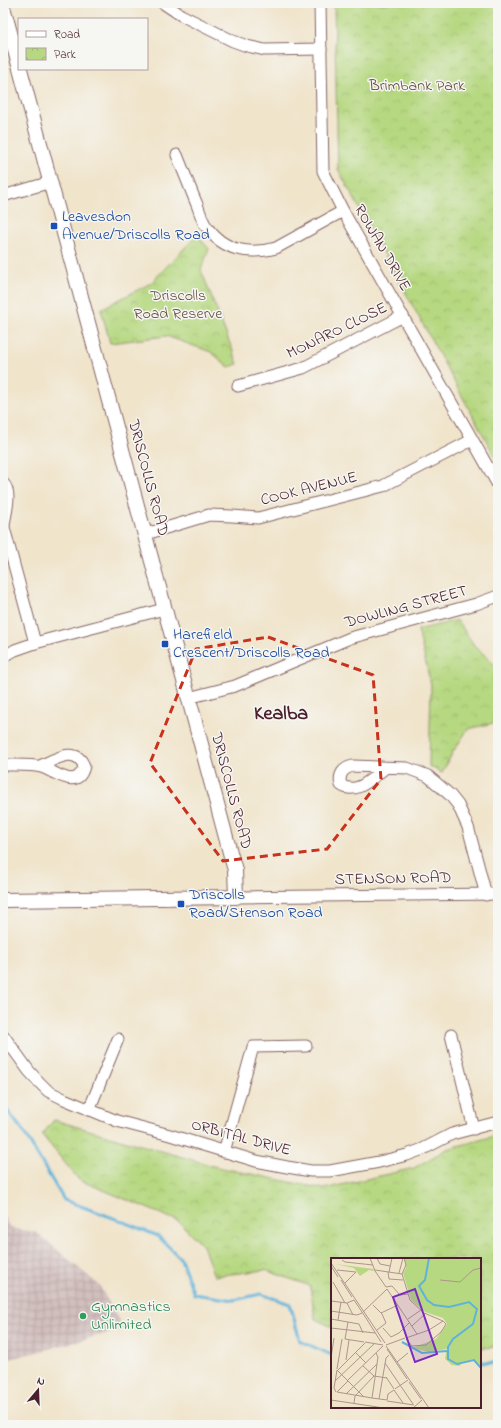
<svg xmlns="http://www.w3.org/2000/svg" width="501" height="1428" font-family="'Indie Flower',sans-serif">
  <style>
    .industrial { fill: url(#industrial-grid) }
    .park { fill: url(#park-crowns); stroke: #807c56 }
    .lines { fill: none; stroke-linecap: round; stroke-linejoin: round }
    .stream { stroke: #5fb3db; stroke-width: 3 }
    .minor-casing { stroke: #846463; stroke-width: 13 }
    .tertiary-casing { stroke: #846463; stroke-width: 16 }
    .minor { stroke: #fff; stroke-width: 11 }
    .tertiary { stroke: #fff; stroke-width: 14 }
    .marked { fill: none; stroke: #c8321e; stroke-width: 3; stroke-dasharray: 8 5; stroke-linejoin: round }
    .transit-dot { fill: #1a4fb4; stroke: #f6f6f2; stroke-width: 1.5 }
    .leisure-dot { fill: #2e9e5b; stroke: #f6f6f2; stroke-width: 1.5 }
    .labels { text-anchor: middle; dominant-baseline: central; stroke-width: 3; stroke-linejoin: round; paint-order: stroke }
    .park-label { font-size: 16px; fill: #654d40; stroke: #f6f6f2 }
    .transit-label { font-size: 16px; fill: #164399; stroke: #f6f6f2; text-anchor: start }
    .street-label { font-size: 16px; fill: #4a1f2b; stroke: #f6f6f2 }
    .leisure-label { font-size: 16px; fill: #27864d; stroke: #f6f6f2; text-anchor: start }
    .district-label { font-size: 20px; font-weight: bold; fill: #4a1f2b; stroke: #f6f6f2 }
    .inset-river { fill: none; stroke: #5fb3db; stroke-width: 2 }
    .inset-road { fill: none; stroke: #ae958b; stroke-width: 1 }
    .view { fill: #7b2cbf; fill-opacity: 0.15; stroke: #7b2cbf; stroke-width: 2 }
    .inset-edge { fill: none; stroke: #4a1f2b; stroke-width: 2 }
  </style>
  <defs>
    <pattern id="industrial-grid" width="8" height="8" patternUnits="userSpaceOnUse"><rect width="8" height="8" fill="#d1bfbe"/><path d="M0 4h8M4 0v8" fill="none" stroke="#b5a4a3"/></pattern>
    <pattern id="park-crowns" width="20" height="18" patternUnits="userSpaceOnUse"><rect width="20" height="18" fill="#b6d880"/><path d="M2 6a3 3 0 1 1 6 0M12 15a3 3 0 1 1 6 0" fill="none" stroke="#9eb96f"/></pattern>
  </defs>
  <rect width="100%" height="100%" fill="#f6f6f2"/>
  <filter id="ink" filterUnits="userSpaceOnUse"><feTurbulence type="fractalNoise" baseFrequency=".025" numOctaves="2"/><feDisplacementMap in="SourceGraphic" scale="8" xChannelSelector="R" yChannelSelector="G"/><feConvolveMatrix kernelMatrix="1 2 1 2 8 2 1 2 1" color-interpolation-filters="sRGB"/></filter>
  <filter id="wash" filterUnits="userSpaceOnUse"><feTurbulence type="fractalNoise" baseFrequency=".012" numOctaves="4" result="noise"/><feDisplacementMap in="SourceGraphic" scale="16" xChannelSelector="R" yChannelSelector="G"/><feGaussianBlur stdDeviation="0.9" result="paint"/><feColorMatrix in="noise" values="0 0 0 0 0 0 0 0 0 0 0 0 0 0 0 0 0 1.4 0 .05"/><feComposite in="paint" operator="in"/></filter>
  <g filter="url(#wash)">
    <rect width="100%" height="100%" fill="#f0e4cb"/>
    <polygon class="industrial" points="3,1215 10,1228 36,1232 99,1285 124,1329 3,1361"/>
    <g class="park">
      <polygon points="334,3 498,3 498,462 338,169"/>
      <polygon points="197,235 209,249 201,270 238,364 229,367 211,352 166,336 110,343 101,309 151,283"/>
      <polygon points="457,620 474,645 498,668 498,722 468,729 453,752 442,773 429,766 431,685 418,630"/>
      <polygon points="54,1120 217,1167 324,1189 414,1168 447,1149 498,1135 498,1347 480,1348 480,1259 332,1259 332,1327 315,1319 310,1286 265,1270 214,1276 203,1246 178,1221 79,1180 42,1135"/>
    </g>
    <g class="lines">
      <g class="stream">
        <polyline points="3,1105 23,1131 64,1200 119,1220 158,1236 181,1259 194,1294 234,1300 261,1294 290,1304 300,1341 332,1355"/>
        <polyline points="480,1362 498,1363"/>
      </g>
    </g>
  </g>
  <g filter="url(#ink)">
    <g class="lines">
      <g class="minor-casing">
        <g id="minor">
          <polyline points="163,3 181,15 233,41 247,46 265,50 321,49"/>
          <polyline points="320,3 323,171 343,211 498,485"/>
          <path d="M 177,155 C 183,170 189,185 195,200 C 199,208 201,219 206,226 C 223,251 249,255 276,248 L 343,211"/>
          <polyline points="3,196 51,182"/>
          <polyline points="238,386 303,368 403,316"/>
          <path d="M 3,483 C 13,493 5,513 4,526"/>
          <polyline points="3,524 35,643"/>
          <polyline points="146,534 209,515 232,516 258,518 383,486 472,440"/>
          <polyline points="3,657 15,650 35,643 164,609"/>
          <polyline points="188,698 235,686 350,638 476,604 498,596"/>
          <path d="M 3,765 C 14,765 31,764 41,767 C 55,771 78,792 84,766 C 76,745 54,760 40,766"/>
          <path d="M 385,768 C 373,777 357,796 341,785 C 338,775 343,768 353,766 L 407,768 L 428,776 L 450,795 L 458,805 L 468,827 L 486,895"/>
          <polyline points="236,897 498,894"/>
          <polyline points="3,1035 29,1071 39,1082 48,1091 64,1099 117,1121 170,1135 256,1161 287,1167 311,1171 330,1171 379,1162 407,1155 423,1149 452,1134 498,1122"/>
          <polyline points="451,1035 474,1129"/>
          <polyline points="89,1110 118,1039"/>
          <polyline points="224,1152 253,1047 306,1046"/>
        </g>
      </g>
      <g class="tertiary-casing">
        <g id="tertiary">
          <polyline points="3,7 19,65"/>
          <polyline points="3,900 236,897 235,870 231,856 20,69"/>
        </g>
      </g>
      <use href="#minor" class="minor"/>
      <use href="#tertiary" class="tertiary"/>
    </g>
  </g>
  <path class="marked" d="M 268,637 L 373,675 L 381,779 L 327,849 L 223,861 L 150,763 L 196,649 Z"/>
  <g class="transit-dot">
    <rect x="50" y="222" width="8" height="8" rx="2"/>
    <rect x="161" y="640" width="8" height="8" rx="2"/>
    <rect x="177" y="900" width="8" height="8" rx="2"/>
  </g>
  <circle class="leisure-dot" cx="83" cy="1316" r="4"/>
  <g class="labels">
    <g class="park-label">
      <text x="417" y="86">Brimbank Park</text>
      <text x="178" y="296">Driscolls<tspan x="178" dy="18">Road Reserve</tspan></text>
    </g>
    <g class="transit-label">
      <text x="62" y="217">Leavesdon<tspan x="62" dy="18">Avenue/Driscolls Road</tspan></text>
      <text x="173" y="635">Harefield<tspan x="173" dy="18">Crescent/Driscolls Road</tspan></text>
      <text x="189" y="895">Driscolls<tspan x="189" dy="18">Road/Stenson Road</tspan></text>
    </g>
    <g class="street-label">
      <text transform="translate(382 248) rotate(60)">ROWAN DRIVE</text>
      <text transform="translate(337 331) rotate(-26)">MONARO CLOSE</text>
      <text transform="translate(148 478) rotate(75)">DRISCOLLS ROAD</text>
      <text transform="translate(309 489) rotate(-14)">COOK AVENUE</text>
      <text transform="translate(406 607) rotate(-15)">DOWLING STREET</text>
      <text transform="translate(231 791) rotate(75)">DRISCOLLS ROAD</text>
      <text transform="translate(393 879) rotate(-1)">STENSON ROAD</text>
      <text transform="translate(241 1138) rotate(15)">ORBITAL DRIVE</text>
    </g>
    <g class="leisure-label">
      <text x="91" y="1307">Gymnastics<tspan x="91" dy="18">Unlimited</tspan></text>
    </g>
    <g class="district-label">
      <text x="281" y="714">Kealba</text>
    </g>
  </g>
  <g transform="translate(331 1258)">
    <rect width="150" height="150" fill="#f0e4cb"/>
    <path d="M 73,0 L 150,0 L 150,110 L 142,102 L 130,105 L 129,108 L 121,107 L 114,101 L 116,91 L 98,94 L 81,90 L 105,81 L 116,66 L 112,60 L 94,54 L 80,42 L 72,15 L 75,10 ZM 4,6 L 42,11 L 43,13 L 38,12 L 29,18 L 23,10 Z" fill="#b6d880"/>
    <path class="inset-river" d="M 98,0 L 94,22 L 88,28 L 96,42 L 103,47 L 118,49 L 138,44 L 146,51 L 142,66 L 122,81 L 117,89 L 117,101 L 126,106 L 143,102 L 150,110M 71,84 L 91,95 L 116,93"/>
    <path class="inset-road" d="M 39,0 L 44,13M 46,0 L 49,6 L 59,8M 73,0 L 75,7 L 71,16 L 79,42 L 93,55 L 112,63M 11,2 L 14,4 L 42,7M 0,5 L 54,85M 0,8 L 7,19M 6,12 L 25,14 L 14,25M 44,12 L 71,16M 44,13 L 55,29M 57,14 L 58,21 L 72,22M 58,14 L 61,0M 68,15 L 72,0M 10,22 L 21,39M 109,22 L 129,24 L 142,12 L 150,10M 2,24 L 14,45M 55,29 L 61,28 L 69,37 L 77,36M 56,31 L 86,76M 23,42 L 35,60M 0,43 L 16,45 L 23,42M 16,45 L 22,57M 42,47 L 51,56 L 55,65 L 46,72M 0,53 L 26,57 L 31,55M 32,54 L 56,31M 50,55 L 67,47M 35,60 L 50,84M 0,61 L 28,66 L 32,75M 77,61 L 90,52M 7,62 L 10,44M 81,68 L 95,55M 0,70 L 44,75M 52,70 L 60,79 L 68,75 L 79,64M 75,80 L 98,72 L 112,63M 14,81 L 33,84M 14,81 L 17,64M 75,81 L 81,88 L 95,87 L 110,74 L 115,66 L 112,63M 34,84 L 52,87M 55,87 L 74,80M 55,88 L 98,150M 56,91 L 76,121M 24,94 L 35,105M 0,100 L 3,80M 15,102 L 18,82M 66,104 L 77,95M 54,105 L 82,146M 32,108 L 43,118 L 56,120M 6,111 L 11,81M 6,112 L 17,123M 7,112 L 34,85M 55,119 L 63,131M 17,122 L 52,88M 4,123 L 43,86M 17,123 L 32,138M 78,124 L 90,141M 64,131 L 77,122M 63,132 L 72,145M 5,134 L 3,130 L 6,112M 6,134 L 41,140M 6,134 L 17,123M 15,136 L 46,106M 41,140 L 47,99 L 45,95M 41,140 L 56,142M 48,141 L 55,100 L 58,97M 0,142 L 53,150M 56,142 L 57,136 L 63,132M 56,143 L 83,147M 23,145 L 24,138 L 43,118M 82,150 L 91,142"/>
    <path class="view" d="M 84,31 L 106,96 L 84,104 L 62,39 Z"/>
    <rect width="150" height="150" class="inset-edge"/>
  </g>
  <rect width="501" height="1428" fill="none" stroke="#f6f6f2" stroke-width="16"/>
  <rect x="18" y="18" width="130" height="52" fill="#f6f6f2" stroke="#b1a0a2"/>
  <rect x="26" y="31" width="20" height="6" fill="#ffffff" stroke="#b1a0a2"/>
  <text x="54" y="38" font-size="12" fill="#4a1f2b">Road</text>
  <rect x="26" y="48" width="20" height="12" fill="url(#park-crowns)" stroke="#b1a0a2"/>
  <text x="54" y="58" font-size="12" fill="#4a1f2b">Park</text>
  <g transform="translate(38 1390) rotate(19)" stroke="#f6f6f2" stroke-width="3" paint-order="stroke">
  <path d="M0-3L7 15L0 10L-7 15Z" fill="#4a1f2b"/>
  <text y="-6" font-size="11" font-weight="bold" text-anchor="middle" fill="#4a1f2b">N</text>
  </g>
</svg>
